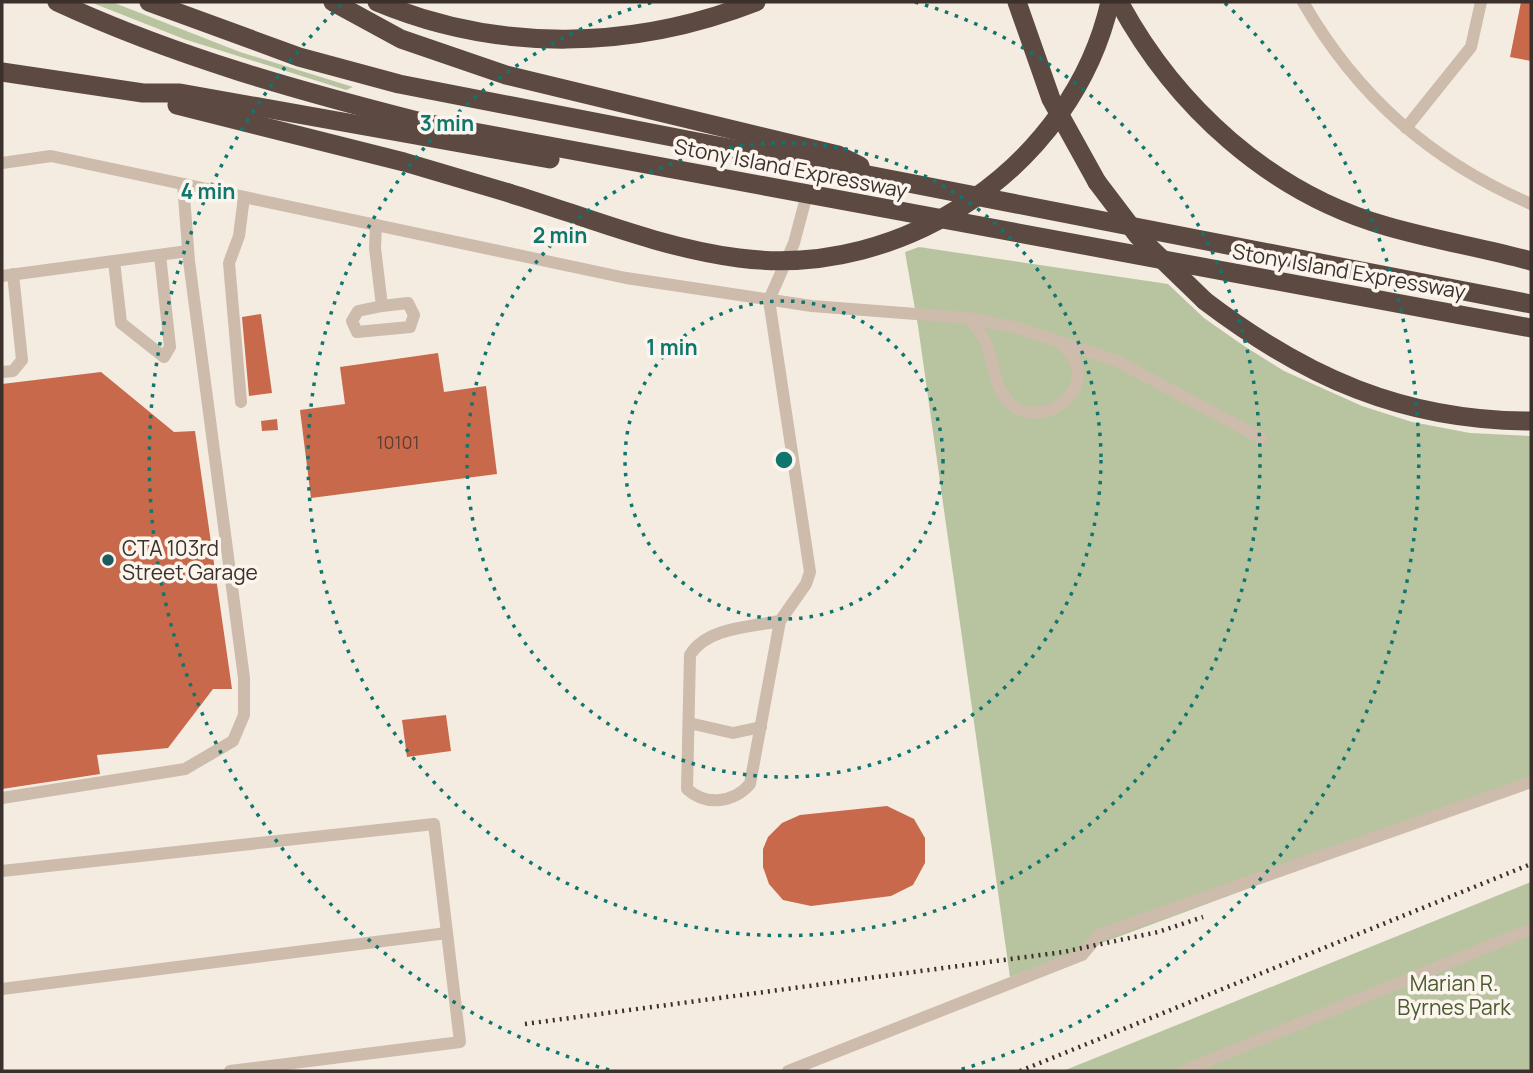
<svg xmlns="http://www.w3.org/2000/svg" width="1533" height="1073" font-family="Manrope,sans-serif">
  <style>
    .green { fill: #b8c4a0 }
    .building { fill: #c8694b }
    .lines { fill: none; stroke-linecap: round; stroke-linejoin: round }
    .minor { stroke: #cdbbac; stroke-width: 12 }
    .highway { stroke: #5c4a42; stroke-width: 19 }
    .rail { stroke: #3b302b; stroke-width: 4.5; stroke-dasharray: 2 5; stroke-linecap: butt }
    .highway-bridge { stroke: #5c4a42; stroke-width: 19 }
    .ring { fill: none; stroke: #0f766e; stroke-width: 3.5; stroke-dasharray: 3.5 7 }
    .poi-dot { fill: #1f5a5e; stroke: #fbf5ee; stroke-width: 2.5 }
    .labels { text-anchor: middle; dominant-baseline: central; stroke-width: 7; stroke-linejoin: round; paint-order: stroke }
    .number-label { font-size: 18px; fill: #5e3e33 }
    .street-label { font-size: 21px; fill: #3b302b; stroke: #fbf5ee }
    .poi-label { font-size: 21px; fill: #3b302b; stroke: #fbf5ee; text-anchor: start }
    .park-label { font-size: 21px; fill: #4a5a2e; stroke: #fbf5ee }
    .centre { fill: #0f766e; stroke: #fbf5ee; stroke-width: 3.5 }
    .ring-label { font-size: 21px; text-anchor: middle; font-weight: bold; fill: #0f766e; stroke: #fbf5ee; stroke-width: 7; stroke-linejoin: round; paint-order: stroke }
  </style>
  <rect width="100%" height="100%" fill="#f4ebe1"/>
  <g class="green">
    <polygon points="90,2 112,2 240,52 353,87 346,90 184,39"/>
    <polygon points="919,247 1168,284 1204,318 1244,346 1284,371 1362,406 1412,422 1470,433 1531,436 1531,787 1376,841 1010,977 918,326 905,252"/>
    <polygon points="1531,882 1531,1071 1063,1071"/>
  </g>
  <g class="building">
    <polygon points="1521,2 1531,2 1531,61 1510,57"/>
    <polygon points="261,314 272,393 249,396 242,317"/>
    <polygon points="438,353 444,392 486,386 497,474 311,498 300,410 345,404 340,367"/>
    <polygon points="101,372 174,432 195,431 232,689 213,689 168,748 97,755 100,774 2,789 2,384"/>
    <polygon points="277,419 278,430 262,431 261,421"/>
    <polygon points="446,715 451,751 407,757 402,720"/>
    <polygon points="887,806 914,819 925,838 925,863 913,885 891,896 811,906 783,900 769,884 763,867 763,849 768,837 782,823 800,815"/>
  </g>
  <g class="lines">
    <g class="minor">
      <path d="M 1303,2 C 1357,96 1431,161 1531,204"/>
      <polyline points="1406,128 1471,47 1481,2"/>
      <polyline points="2,163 51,156 626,278 812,306 968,318 1018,328 1117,361 1261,438"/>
      <polyline points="376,225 375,248 382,306 408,303 414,315 410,327 357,332 352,321 358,311 382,306"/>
      <polyline points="114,261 121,323 164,357 170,347 160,255"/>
      <polyline points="2,276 188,251"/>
      <path d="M 969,319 C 976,327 983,334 987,345 C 996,367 993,392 1015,407 C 1045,427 1093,392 1073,358 C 1070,352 1063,347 1059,342"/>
      <polyline points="2,372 13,371 22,360 13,274"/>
      <polyline points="241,402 229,263 239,236 244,197"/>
      <path d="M 780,621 C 751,627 707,627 690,655 L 687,789 C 707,807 734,802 750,784 L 780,621 L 806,584 L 810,572 L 769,300 L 794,243 L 807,194"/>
      <polyline points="689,723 733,733 761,727"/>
      <polyline points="2,798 185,769 233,741 244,715 244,678 189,261 183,184"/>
      <polyline points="2,871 434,824 460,1042 230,1071"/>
      <polyline points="2,989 447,933"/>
      <polyline points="788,1071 1082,955 1099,935 1531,782"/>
      <polyline points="1183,1071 1531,929"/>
    </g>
    <g class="highway">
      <path d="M 57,2 C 176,57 299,91 425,123 L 1531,328"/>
      <polyline points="149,2 299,57 399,84 1531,304"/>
      <polyline points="333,2 401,39 506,75 838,155 860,166"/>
      <path d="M 377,2 C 499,53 633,50 756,2"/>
      <polyline points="1017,2 1051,99 1097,182"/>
      <path d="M 1119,2 C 1175,106 1270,193 1386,226 C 1434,240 1483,248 1531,261"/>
      <polyline points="2,72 143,93 180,93 550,159"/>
      <polyline points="177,105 404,162 509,193"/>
      <path d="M 1205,301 C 1305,377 1403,421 1531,421"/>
    </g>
    <g class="rail">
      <polyline points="525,1024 1063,952 1158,932 1203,917"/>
      <polyline points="1020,1071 1531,864"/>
    </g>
    <g class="highway-bridge">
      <polyline points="1097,182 1138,236 1205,301"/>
      <path d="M 509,193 C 584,216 661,248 739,258 C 904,280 1073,165 1110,2"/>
    </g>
  </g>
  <g class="ring">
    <circle cx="784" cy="460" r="159"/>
    <circle cx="784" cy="460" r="317"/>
    <path d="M915 2A476 476 0 1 1 653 2"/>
    <path d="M609 1070A635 635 0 0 1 343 3M1225 3A635 635 0 0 1 959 1070"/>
  </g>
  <circle class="poi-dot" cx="108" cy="560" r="7"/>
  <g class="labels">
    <g class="number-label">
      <text x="398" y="442">10101</text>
    </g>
    <g class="street-label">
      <text transform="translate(791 168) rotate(11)">Stony Island Expressway</text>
      <text transform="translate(1349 271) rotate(10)">Stony Island Expressway</text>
    </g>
    <g class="poi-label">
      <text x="122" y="548">CTA 103rd<tspan x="122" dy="24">Street Garage</tspan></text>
    </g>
    <g class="park-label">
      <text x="1454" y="983">Marian R.<tspan x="1454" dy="24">Byrnes Park</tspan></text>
    </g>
  </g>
  <circle cx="784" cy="460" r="10" class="centre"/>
  <g class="ring-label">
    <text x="447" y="131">3 min</text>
    <text x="208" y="199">4 min</text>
    <text x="560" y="243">2 min</text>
    <text x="672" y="355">1 min</text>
  </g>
  <rect width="1533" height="1073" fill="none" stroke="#3b302b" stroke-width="7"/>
</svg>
